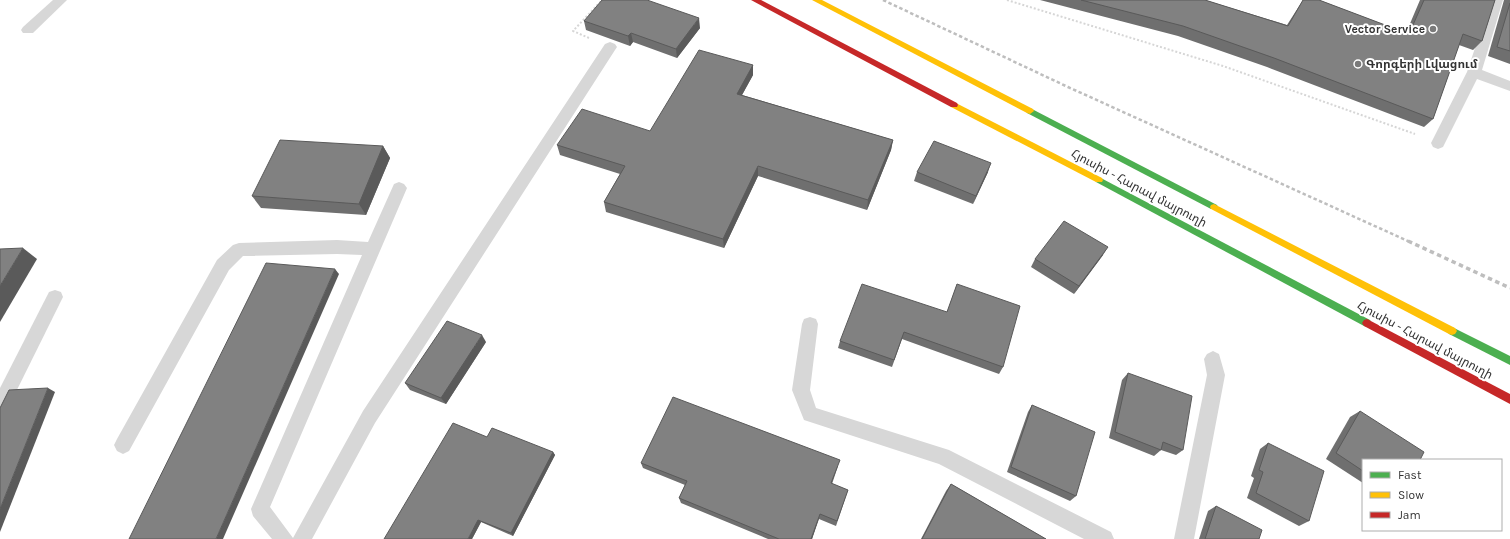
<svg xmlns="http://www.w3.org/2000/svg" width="1510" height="539" font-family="Karla,'Noto Sans Armenian',sans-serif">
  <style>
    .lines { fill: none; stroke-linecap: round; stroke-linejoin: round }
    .path { stroke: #d6d6d6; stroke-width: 2; stroke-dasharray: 2 2; stroke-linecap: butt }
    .lane { fill: #d7d7d7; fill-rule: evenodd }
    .fast { fill: #4caf50; fill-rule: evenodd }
    .slow { fill: #ffc107; fill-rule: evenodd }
    .jam { fill: #c62828; fill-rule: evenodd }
    .rail-far1 { stroke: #bebebe; stroke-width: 2.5; stroke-dasharray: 3.5 2.5; stroke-linecap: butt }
    .rail { stroke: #bebebe; stroke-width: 3.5; stroke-dasharray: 4.5 3.5; stroke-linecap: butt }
    .wall { fill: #6f6f6f }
    .shaded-wall { fill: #5a5a5a }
    .building { fill: #818181; stroke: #5a5a5a }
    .poi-dot { fill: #7a7a7a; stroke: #fff; stroke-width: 1.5 }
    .labels { text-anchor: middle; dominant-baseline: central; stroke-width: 4; stroke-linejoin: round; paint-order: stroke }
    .poi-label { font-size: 12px; font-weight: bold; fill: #333; stroke: #fff; text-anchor: end }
    .street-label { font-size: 12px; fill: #333; stroke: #fff }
  </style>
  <rect width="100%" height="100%" fill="#fff"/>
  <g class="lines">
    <g class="path">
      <polyline points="1007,0 1223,66 1415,134"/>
      <polyline points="589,38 573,31 602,0"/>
    </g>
    <g class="lane">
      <polygon points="53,0 67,0 33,33 23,33 21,30 23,27"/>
      <polygon points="1491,0 1503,0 1482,70 1510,81 1510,91 1477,79 1443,147 1438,149 1433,147 1431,143 1467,72"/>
      <polygon points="610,42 615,44 617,47 615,50 375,423 312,539 272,539 253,516 251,509 362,255 337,254 243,256 229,270 129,451 123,454 117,451 114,445 117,439 217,260 233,245 239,243 337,240 368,242 394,184 399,182 404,184 407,188 270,507 293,538 363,411 605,44"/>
      <polygon points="55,290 61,292 63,297 6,412 0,414 0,388 49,292"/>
      <polygon points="810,317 816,319 818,324 810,390 816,408 949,450 1111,532 1114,539 1084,539 939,464 804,420 792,390 802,324 804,319"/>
      <polygon points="1213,351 1219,354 1225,375 1194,539 1174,539 1207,375 1204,359 1207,354"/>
    </g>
    <g class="fast">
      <polygon points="1030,108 1217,205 1218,207 1217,209 1211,209 1027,113 1026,111"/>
      <polygon points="1099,177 1370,320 1372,323 1370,326 1367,327 1364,326 1096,182 1095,180 1096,178"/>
      <polygon points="1452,327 1510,356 1510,365 1449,334 1447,331 1449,328"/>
    </g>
    <g class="slow">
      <polygon points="812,0 822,0 1033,109 1034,111 1030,114 1027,113"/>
      <polygon points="954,102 1102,178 1103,180 1102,182 1096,182 951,107 950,105"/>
      <polygon points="1214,204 1455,328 1457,331 1455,334 1452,335 1449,334 1211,209 1210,207 1211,205"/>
    </g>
    <g class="jam">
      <polygon points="751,0 761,0 957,103 958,105 957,107 951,107"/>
      <polygon points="1367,319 1510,394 1510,404 1364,326 1362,323 1364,320"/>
    </g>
    <polyline class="rail-far1" points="883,0 1068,87 1410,242"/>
    <polyline class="rail" points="1408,241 1510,288"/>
  </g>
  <g class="wall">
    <polygon points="1040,0 1205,0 1287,25 1303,0 1319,0 1406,33 1420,0 1495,0 1482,41 1473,50 1459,45 1433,119 1424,127 1267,67 1178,36"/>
    <polygon points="1504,0 1510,0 1510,64 1488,56"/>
    <polygon points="584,21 700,28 677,58 633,42 630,46 586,30"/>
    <polygon points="753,65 753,75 742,95 893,140 891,150 867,210 758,176 724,248 606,212 604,202 620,174 560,155 557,145 650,131"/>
    <polygon points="383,146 390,158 366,215 261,208 252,196"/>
    <polygon points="917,172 988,172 973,204 914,181"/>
    <polygon points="1103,255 1074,294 1031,267 1035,259"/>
    <polygon points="957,284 1003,367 999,374 902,339 892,367 838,348 840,341 947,312"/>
    <polygon points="486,342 446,404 410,390 405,383"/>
    <polygon points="1128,373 1183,450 1176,455 1161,450 1154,456 1109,438 1122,380"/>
    <polygon points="1032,405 1076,496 1070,501 1007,472 1028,412"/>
    <polygon points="1360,411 1363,460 1363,483 1326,459 1350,417"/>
    <polygon points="487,437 553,452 555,455 513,536 481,522 472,539"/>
    <polygon points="1268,443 1309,521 1299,526 1247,498 1254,478 1251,476 1260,449"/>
    <polygon points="641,463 838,466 832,484 848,490 836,526 819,519 812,539 768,539 681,503 679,498 685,485 643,468"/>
    <polygon points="951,484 1046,539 921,539 946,491"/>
    <polygon points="1216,506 1259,539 1199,539 1208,511"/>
  </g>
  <g class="shaded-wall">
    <polygon points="699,18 700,28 677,58 676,49"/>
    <polygon points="631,33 633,42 630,46 628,36"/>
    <polygon points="753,65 753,75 737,104 737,94"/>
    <polygon points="893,140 891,150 867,210 868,200"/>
    <polygon points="383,146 390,158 366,215 359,204"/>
    <polygon points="991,163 988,172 973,204 976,196"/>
    <polygon points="758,166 758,176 724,248 723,239"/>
    <polygon points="1108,247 1103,255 1074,294 1079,286"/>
    <polygon points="23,248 37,259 0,322 0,286"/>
    <polygon points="335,269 339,274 223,539 216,539"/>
    <polygon points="482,335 486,342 446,404 441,398"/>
    <polygon points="48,388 55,392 0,532 0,509"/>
    <polygon points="553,452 555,455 513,536 511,533"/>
    <polygon points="820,514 812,539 811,539"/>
    <polygon points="478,520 481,522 472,539 468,539"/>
  </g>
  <g class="building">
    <polygon points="602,0 647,0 699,18 676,49 631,33 628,36 584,21"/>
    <polygon points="1081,0 1205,0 1288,26 1303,0 1319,0 1409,34 1424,0 1495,0 1482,41 1463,34 1433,119 1274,58 1183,26"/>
    <polygon points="1510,3 1510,51 1497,47"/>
    <polygon points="699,50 753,65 737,94 893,140 868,200 758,166 723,239 604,202 625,166 557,145 582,109 650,131"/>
    <polygon points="280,140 383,146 359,204 252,196"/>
    <polygon points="934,141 991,163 976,196 917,172"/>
    <polygon points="1064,221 1108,247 1079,286 1035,259"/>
    <polygon points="23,248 0,286 0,249"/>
    <polygon points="266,263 335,269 216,539 129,539"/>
    <polygon points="862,284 947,312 957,284 1020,306 1003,367 904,332 894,360 840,341"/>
    <polygon points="447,321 482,335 441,398 405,383"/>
    <polygon points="1128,373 1192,396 1183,450 1163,442 1161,450 1115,432"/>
    <polygon points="48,388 0,509 0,408 9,390"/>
    <polygon points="673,397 840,460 831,483 848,490 837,521 820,514 811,539 779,539 679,498 687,481 641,463"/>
    <polygon points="1032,405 1095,432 1076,496 1011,467"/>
    <polygon points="1360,411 1424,452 1420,460 1363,460 1363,471 1336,453"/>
    <polygon points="453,423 487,437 492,428 553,452 511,533 478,520 468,539 384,539"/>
    <polygon points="1268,443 1324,471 1309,521 1256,493 1263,472 1259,470"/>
    <polygon points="951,484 1046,539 922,539"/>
    <polygon points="1216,506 1262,530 1259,539 1205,539"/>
  </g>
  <g class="poi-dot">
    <circle cx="1433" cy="29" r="4"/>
    <circle cx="1358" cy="64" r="4"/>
  </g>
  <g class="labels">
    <g class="poi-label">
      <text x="1425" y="29">Vector Service</text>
      <text x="1366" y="64" text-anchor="start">Գորգերի Լվացում</text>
    </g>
    <g class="street-label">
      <text transform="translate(1139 188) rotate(28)">Հյուսիս - Հարավ մայրուղի</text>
      <text transform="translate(1425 340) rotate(28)">Հյուսիս - Հարավ մայրուղի</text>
    </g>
  </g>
  <rect x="1362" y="459" width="140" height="72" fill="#ffffff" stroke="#adadad"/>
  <rect x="1370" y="472" width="20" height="6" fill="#4caf50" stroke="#adadad"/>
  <text x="1398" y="479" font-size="12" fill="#333333">Fast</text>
  <rect x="1370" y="492" width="20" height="6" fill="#ffc107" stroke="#adadad"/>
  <text x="1398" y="499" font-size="12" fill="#333333">Slow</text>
  <rect x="1370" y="512" width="20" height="6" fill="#c62828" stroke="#adadad"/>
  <text x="1398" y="519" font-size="12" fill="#333333">Jam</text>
</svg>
